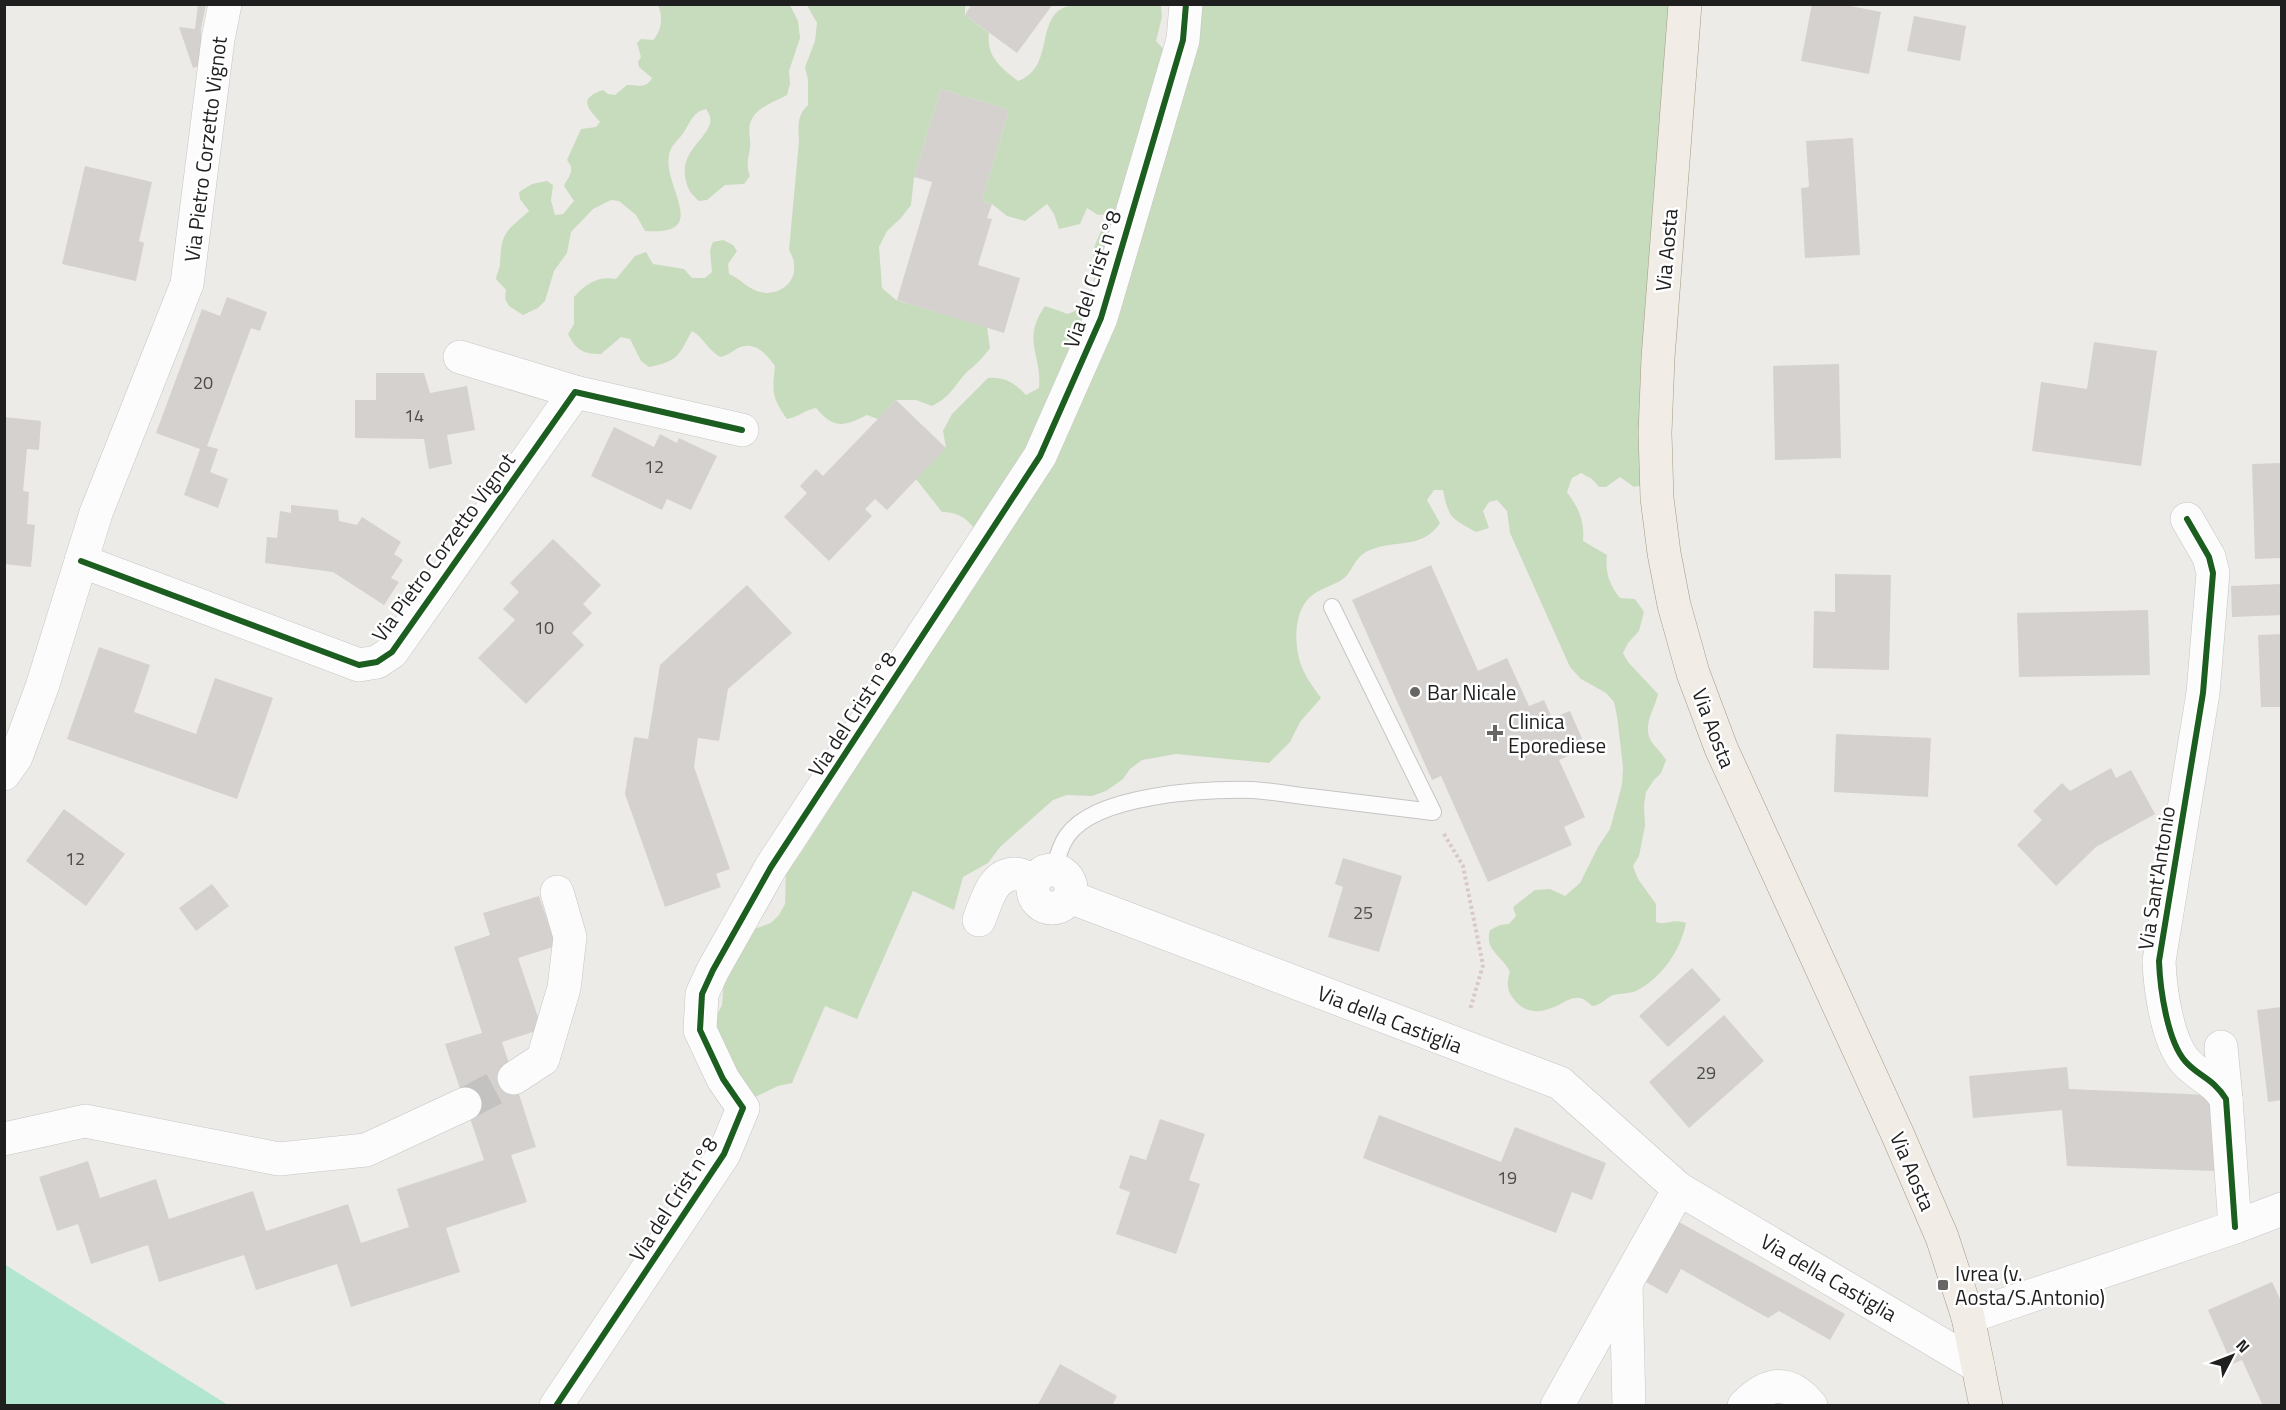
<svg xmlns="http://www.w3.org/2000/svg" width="2286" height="1410" font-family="'Titillium Web',sans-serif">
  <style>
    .forest { fill: #c7dcbc }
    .pitch { fill: #b2e6d1 }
    .building { fill: #d4d1cf }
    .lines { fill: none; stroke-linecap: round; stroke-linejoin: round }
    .minor-tunnel { stroke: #c4c2c0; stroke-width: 33; stroke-dasharray: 33 16; stroke-linecap: butt }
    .service-casing { stroke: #c6c5c4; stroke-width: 18 }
    .minor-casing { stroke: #c6c5c4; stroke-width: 34 }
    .primary-casing { stroke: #a49a84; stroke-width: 34 }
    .path { stroke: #d8c9c6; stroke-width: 4; stroke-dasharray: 3 3; stroke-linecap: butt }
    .service { stroke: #fcfcfc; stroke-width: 16 }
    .minor { stroke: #fcfcfc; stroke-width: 33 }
    .primary { stroke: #f1ece5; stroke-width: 33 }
    .cycleway-casing { stroke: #fff; stroke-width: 10 }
    .cycleway { stroke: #1b5e20; stroke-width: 6 }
    .poi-dot { fill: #676665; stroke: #fff; stroke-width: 2 }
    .labels { text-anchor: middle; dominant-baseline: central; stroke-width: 5; stroke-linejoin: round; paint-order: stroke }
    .number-label { font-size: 18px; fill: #4c4c4b }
    .street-label { font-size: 21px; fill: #1f1f1f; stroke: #fff }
    .poi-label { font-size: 21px; fill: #1f1f1f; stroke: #fff; text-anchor: start }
  </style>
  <rect width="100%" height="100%" fill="#edebe8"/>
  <g class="forest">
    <path d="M 1077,4 L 1161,5 L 1162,17 L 1156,41 L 1169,55 L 1084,331 L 1032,451 L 977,533 C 968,518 958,512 942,512 L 916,479 L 946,448 L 943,431 L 952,414 L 988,378 C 1004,376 1015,383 1026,395 L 1039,388 C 1042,353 1021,341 1045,306 L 1068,314 L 1079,309 L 1092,291 L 1095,272 L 1093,250 L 1108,214 L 1098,215 L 1087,208 L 1080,224 L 1059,229 L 1054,214 L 1047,204 L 1025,221 L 1007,216 L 992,204 L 982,201 L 1009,110 L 941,89 L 914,177 L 911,205 L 901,218 L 887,231 L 879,247 L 882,288 L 896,300 L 987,327 L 990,348 C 983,358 975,365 966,373 C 952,388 953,395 932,406 L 916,400 L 896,400 L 878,419 L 867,415 C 843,427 834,429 816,408 C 805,410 798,417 787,419 C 772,398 772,392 775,366 C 766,354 755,340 738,348 C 731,352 727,356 720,357 C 708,350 703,337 692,331 C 678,356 679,361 649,367 L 641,361 L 630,339 L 621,337 L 601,354 C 583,354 576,350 568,334 L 574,324 L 574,297 C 586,284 597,276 616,279 L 635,256 L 646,252 L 653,264 L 684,269 L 692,278 L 705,278 L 712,272 L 710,250 L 713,242 L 723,240 L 733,245 L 737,251 L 728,264 L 729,274 C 739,278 746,287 757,291 C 775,298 797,285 794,264 C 794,259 791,254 789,250 L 799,141 C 798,126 797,115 808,105 L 808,80 L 805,67 L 815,41 L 817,23 L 807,5 L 965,5 L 965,15 L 989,33 C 986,56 1000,67 1018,81 C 1054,68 1036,21 1063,8 C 1067,6 1073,6 1077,4 Z"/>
    <path d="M 658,5 L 790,5 L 798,21 L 800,38 L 789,71 L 790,84 L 787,95 C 773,103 755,107 750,124 C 748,131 751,140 750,148 C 748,159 746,166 750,176 L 744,184 L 725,185 L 707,200 L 699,201 C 692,195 688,190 686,181 C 676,145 725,133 706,109 C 694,111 690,122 684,132 C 679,140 671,144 669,155 C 663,188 712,236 645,231 L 636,215 L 619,201 L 611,200 L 593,209 L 571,232 L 567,253 L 554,271 L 545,301 L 538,308 L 523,315 L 509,306 L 505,299 L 506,290 L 496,279 C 497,273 499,270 500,265 C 501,231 506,232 529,211 L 520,199 L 519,192 L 532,184 L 547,181 L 553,185 L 551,200 L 555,215 L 563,214 L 574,201 L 564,186 C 569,175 576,171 567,160 L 581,129 L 596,127 L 600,122 C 588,108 577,99 603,90 L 608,94 L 615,95 L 627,85 C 638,84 645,90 652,78 L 639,67 L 638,62 L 641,57 L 637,43 L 641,39 L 653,40 C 662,31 663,16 658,5 Z"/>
    <path d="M 1198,5 L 1673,5 L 1643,485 L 1634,487 L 1620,477 L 1606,487 L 1599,487 L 1592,479 L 1581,473 L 1572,478 L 1567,492 C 1578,507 1585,521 1583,541 L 1607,555 C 1605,572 1609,584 1620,598 L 1635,599 L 1644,612 L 1639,631 L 1628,643 L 1623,653 L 1628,662 L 1658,694 C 1655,709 1642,725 1651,741 C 1656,748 1662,753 1666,760 L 1661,773 L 1654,780 L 1646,792 L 1644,805 L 1645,826 L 1639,856 L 1633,866 L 1638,879 L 1656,904 L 1656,922 C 1667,926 1672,918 1686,923 C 1681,950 1661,979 1636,991 C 1629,994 1620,993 1613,995 C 1605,999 1601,1005 1592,1006 C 1587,1002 1583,997 1576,998 C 1568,998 1561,1005 1554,1007 C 1539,1014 1523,1013 1513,998 C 1506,990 1507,981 1510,972 C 1502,955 1484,951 1490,930 L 1500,925 L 1509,924 L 1516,916 L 1513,907 L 1535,890 L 1550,889 L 1565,896 L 1580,883 L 1598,847 L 1610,829 L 1622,785 L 1623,767 L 1617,716 L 1614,702 L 1606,693 L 1581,679 L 1570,667 L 1510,533 L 1507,511 L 1497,500 L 1489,502 L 1483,511 L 1489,528 L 1476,532 C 1451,518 1449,519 1443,490 L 1434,490 L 1427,500 L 1440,523 C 1422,550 1396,539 1370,550 C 1354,556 1353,572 1343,579 C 1333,586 1320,588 1310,597 C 1294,612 1294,642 1300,662 C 1304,675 1313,687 1321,698 L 1300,722 L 1290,742 L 1269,763 L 1176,754 L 1142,760 L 1130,769 L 1123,779 L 1106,791 L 1092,796 L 1067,795 L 1053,800 L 1000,847 L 988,863 L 963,877 L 954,910 L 913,891 L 857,1019 L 825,1006 L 792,1083 L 778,1086 L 755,1097 L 735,1072 L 734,1063 L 712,1024 L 722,1005 L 724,980 L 749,931 L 771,923 L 779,915 L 785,904 L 786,870 L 799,856 L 1052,461 Z"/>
  </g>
  <polygon class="pitch" points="4,1264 228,1405 5,1405"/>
  <g class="building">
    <polygon points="198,4 206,4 201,29 202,65 193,68 179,27 195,29"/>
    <polygon points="972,4 1053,4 1017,53 965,15"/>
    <polygon points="1812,4 1840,4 1881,12 1869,74 1801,61"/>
    <polygon points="1914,16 1966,26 1960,61 1907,51"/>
    <polygon points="941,89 1009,110 982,201 992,204 987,218 992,219 978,265 1020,278 1004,333 897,300 932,182 914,177"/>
    <polygon points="1853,138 1860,255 1805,258 1801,188 1809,187 1806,141"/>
    <polygon points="85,166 152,182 139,241 144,243 136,281 62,264"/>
    <polygon points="227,297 267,312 260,331 251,328 207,446 218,449 210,472 228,479 218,508 184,495 200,449 156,433 202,309 220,316"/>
    <polygon points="2094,342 2157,351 2141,466 2032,451 2041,382 2087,389"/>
    <polygon points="1839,364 1841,458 1775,460 1773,366"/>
    <polygon points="376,373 424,373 430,393 467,386 475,430 447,435 452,464 429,469 424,439 355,438 355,400 376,400"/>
    <polygon points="896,400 946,448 887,510 875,499 865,509 872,516 829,561 784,517 807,493 800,486 816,469 823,476"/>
    <polygon points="4,417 41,421 39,450 27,449 23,491 29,492 27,524 35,525 31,567 4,564"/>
    <polygon points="614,427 654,447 660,434 677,443 679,438 717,456 691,510 667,499 662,510 591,476"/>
    <polygon points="2282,463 2282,558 2255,559 2252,464"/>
    <polygon points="291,505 338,510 339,521 357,525 362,517 401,542 394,554 403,560 391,578 399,582 384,605 333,572 265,563 267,537 277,538 280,511 291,513"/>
    <polygon points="553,539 601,585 583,604 592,613 572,633 584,645 526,704 478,658 515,620 503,609 519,592 510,583"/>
    <polygon points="1431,565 1478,671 1507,658 1529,706 1544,700 1552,718 1570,711 1586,748 1559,760 1585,817 1564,827 1572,845 1488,882 1441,776 1432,780 1352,600"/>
    <polygon points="1835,574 1891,575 1889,670 1813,668 1814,611 1835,612"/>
    <polygon points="2282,584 2282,615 2232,617 2231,586"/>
    <polygon points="747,585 792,633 728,689 719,741 698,738 694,767 730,869 716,874 721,887 665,907 625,794 634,737 648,739 660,665"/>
    <polygon points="2148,610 2150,675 2019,677 2017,613"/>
    <polygon points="2282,634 2282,707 2261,707 2258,635"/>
    <polygon points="99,647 150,665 134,712 196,734 215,678 273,698 237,799 67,739"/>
    <polygon points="1836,734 1931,738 1928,797 1834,792"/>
    <polygon points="2111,768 2116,778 2131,770 2155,814 2096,847 2056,886 2017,845 2042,820 2033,811 2062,783 2070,791"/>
    <polygon points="64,809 125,854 86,906 26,861"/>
    <polygon points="1343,858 1402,876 1379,952 1328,937 1343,887 1335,884"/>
    <polygon points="212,884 229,906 196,931 179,908"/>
    <polygon points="539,896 556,946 518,958 542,1029 502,1042 536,1147 511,1155 527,1202 446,1228 460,1272 351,1307 337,1264 256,1290 244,1255 159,1282 148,1245 91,1264 78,1224 57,1231 39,1177 88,1161 100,1198 156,1179 169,1219 253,1191 266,1231 348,1204 361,1243 409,1227 397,1189 484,1160 445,1044 482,1033 454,947 490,935 483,913"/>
    <polygon points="1692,968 1721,1000 1668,1047 1639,1016"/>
    <polygon points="2282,1007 2282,1100 2268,1102 2257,1010"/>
    <polygon points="1724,1015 1764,1061 1689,1128 1649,1082"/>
    <polygon points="2067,1067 2069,1089 2209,1095 2215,1171 2067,1166 2062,1110 1973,1118 1969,1076"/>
    <polygon points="1379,1115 1501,1162 1515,1127 1606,1163 1592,1200 1572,1192 1556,1233 1363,1158"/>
    <polygon points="1160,1119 1205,1134 1189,1180 1200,1184 1176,1254 1116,1234 1130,1192 1119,1188 1130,1155 1146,1160"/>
    <polygon points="1679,1222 1845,1314 1830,1340 1779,1311 1768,1318 1681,1269 1667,1294 1646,1282"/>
    <polygon points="2272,1282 2282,1303 2282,1406 2263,1406 2242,1360 2232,1364 2208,1310"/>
    <polygon points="1060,1364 1117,1396 1112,1406 1037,1406"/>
  </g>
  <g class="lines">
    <polyline class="minor-tunnel" points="465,1104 514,1078"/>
    <g class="service-casing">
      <path id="service" d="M 1054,869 C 1057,858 1060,846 1067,836 C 1096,794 1206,789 1252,790 C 1272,791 1292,795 1311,797 C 1352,802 1393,807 1433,812 L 1332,607"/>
    </g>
    <g class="minor-casing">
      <g id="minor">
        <polyline points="460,357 575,392"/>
        <path d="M 2187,519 L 2209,557 L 2213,573 L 2203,693 L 2159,961 C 2160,988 2167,1040 2185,1061 C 2199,1077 2213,1078 2226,1099 L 2235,1227"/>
        <polyline points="81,561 359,665 377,662 392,652 575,392 742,430"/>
        <polyline points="4,774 16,757 42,687 96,513 187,284 218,39 225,4"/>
        <circle cx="1052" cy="889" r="19"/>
        <polyline points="1070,897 1560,1083 1679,1189"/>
        <path d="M 979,920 C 986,903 992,873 1016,874 C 1022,874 1029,879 1034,881"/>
        <polyline points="2221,1047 2226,1099"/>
        <polyline points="514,1078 543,1059 564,988 570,937 557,892"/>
        <polyline points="4,1139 85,1121 279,1159 366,1150 465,1104"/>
        <polyline points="1626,1284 1629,1406"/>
        <polyline points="1968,1317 2235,1227 2282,1209"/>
        <polyline points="556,1406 724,1154 743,1108 723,1079 700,1030 702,994 713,970 771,867 1040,456 1101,318 1183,40 1186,4"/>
        <polyline points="1557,1406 1679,1189 1978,1366"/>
        <path d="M 1744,1406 C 1767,1382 1789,1378 1811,1406"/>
      </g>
    </g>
    <g class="primary-casing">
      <polyline id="primary" points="1685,4 1658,358 1655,433 1657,498 1664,553 1674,605 1693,673 1721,748 1897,1133 1942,1237 1968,1317 1986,1406"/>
    </g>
    <polyline class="path" points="1444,834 1463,866 1483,965 1470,1010"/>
    <use href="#service" class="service"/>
    <use href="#minor" class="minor"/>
    <use href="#primary" class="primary"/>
    <g class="cycleway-casing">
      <g id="cycleway">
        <path d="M 2187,519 L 2209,557 L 2213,573 L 2203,693 L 2159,961 C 2160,988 2167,1040 2185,1061 C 2199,1077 2213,1078 2226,1099 L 2235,1227"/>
        <polyline points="81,561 359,665 377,662 392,652 575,392 742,430"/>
        <polyline points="556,1406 724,1154 743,1108 723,1079 700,1030 702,994 713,970 771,867 1040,456 1101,318 1183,40 1186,4"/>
      </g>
    </g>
    <use href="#cycleway" class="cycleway"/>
  </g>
  <g class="poi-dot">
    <circle cx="1415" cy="692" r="6"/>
    <path d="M1492 724h6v6h6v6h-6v6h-6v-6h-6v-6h6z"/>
    <rect x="1937" y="1279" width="12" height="12" rx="3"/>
  </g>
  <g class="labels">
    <g class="number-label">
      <text x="203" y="382">20</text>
      <text x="414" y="415">14</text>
      <text x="654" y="466">12</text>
      <text x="544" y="627">10</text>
      <text x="75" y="858">12</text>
      <text x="1363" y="912">25</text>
      <text x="1706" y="1072">29</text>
      <text x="1507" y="1177">19</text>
    </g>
    <g class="street-label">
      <text transform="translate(205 149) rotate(-83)">Via Pietro Corzetto Vignot</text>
      <text transform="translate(1666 250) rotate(-85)">Via Aosta</text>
      <text transform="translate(1092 279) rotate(-72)">Via del Crist n°8</text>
      <text transform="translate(443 547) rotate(-54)">Via Pietro Corzetto Vignot</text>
      <text transform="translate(852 714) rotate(-57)">Via del Crist n°8</text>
      <text transform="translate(1714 728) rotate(69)">Via Aosta</text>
      <text transform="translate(2156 878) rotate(-81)">Via Sant'Antonio</text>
      <text transform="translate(1390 1019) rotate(21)">Via della Castiglia</text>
      <text transform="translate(1913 1171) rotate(67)">Via Aosta</text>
      <text transform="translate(673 1199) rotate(-57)">Via del Crist n°8</text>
      <text transform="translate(1829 1277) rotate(30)">Via della Castiglia</text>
    </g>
    <g class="poi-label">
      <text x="1427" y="692">Bar Nicale</text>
      <text x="1508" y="721">Clinica<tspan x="1508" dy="24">Eporediese</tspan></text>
      <text x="1955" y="1273">Ivrea (v.<tspan x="1955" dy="24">Aosta/S.Antonio)</tspan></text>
    </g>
  </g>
  <rect width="2286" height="1410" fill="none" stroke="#1f1f1f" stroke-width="12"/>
  <g transform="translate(2232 1356) rotate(48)" stroke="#ffffff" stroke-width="4.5" paint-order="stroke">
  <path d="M0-4.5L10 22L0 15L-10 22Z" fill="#1f1f1f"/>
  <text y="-9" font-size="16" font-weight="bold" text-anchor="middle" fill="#1f1f1f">N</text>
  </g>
</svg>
